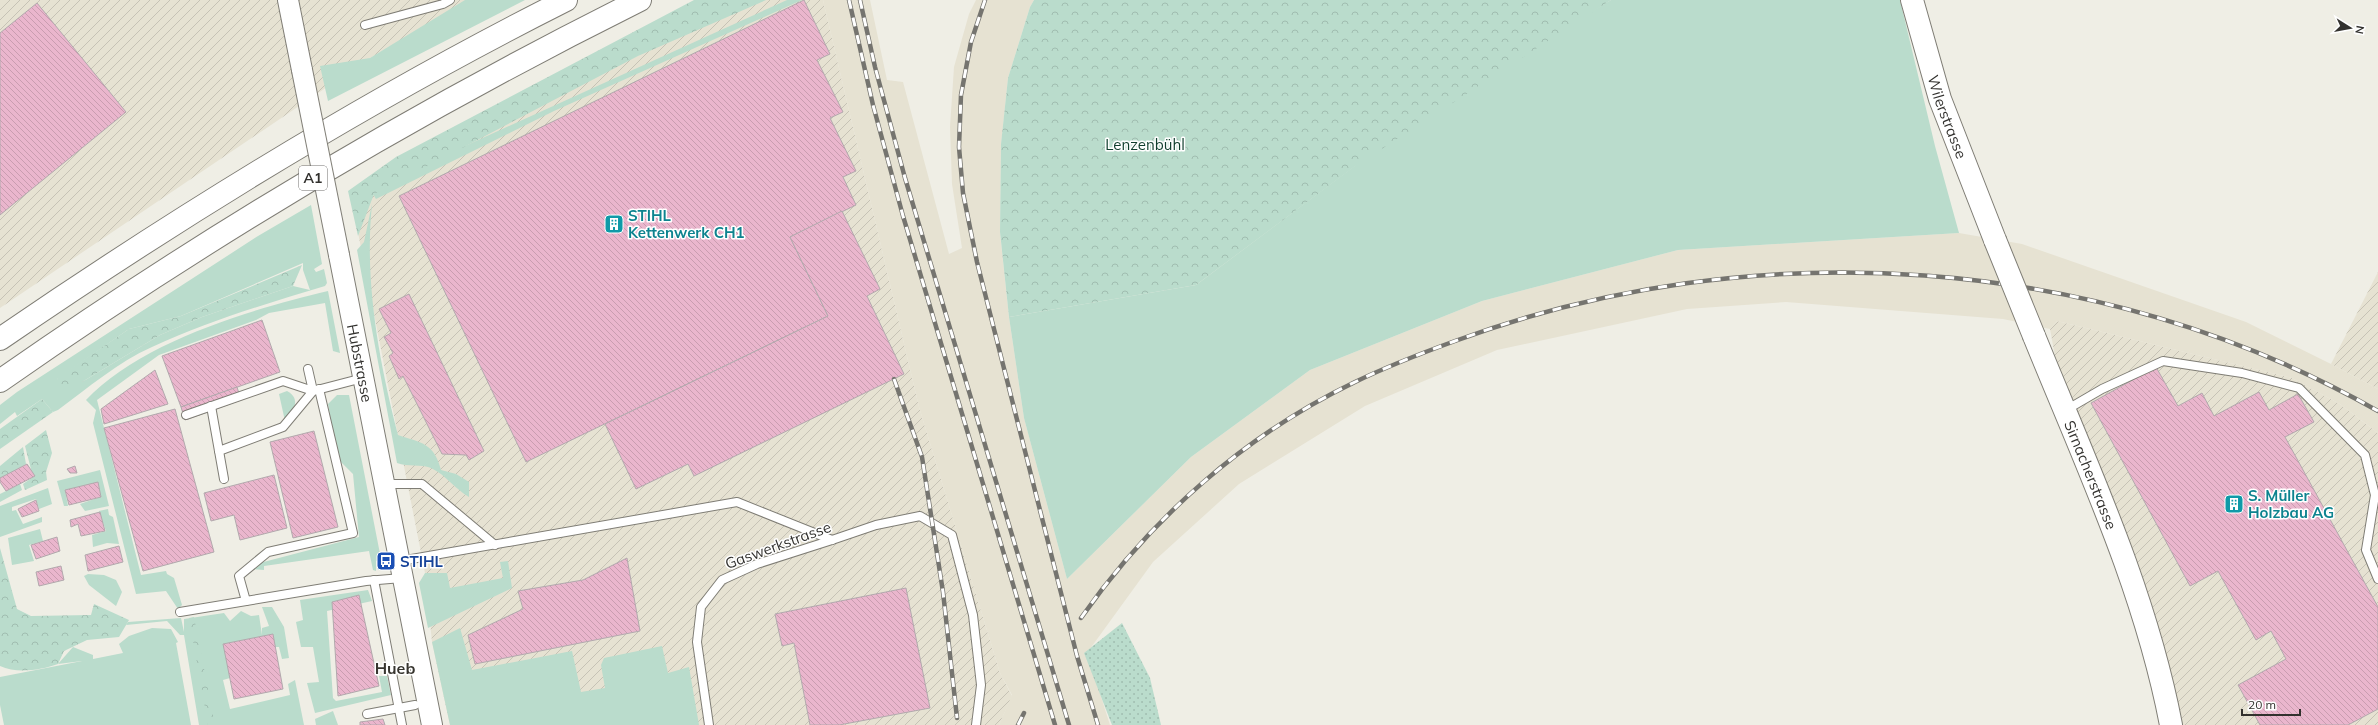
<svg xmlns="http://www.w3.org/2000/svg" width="2378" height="725" font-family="Mulish,sans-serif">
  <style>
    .industrial { fill: url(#industrial-furrows) }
    .built { fill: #e6e2d2 }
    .grass { fill: #badccc; fill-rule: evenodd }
    .forest { fill: url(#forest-crowns) }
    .garden { fill: url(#garden-dots) }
    .building { fill: url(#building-back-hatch); stroke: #b2a9ad }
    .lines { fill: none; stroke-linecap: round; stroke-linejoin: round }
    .service-casing { stroke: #7f7d75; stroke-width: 10 }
    .tertiary-casing { stroke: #7f7d75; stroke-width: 22 }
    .secondary-casing { stroke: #7f7d75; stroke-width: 24 }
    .motorway-casing { stroke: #7f7d75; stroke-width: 24 }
    .service { stroke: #fff; stroke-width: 8 }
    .tertiary { stroke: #fff; stroke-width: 20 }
    .secondary { stroke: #fff; stroke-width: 22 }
    .motorway { stroke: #fff; stroke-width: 22 }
    .rail-casing { stroke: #75746f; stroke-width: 4.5 }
    .rail { stroke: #fff; stroke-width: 3; stroke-dasharray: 9; stroke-linecap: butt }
    .tertiary-bridge-casing { stroke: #7f7d75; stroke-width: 22; stroke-linecap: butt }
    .secondary-bridge-casing { stroke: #7f7d75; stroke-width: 24; stroke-linecap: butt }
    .tertiary-bridge { stroke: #fff; stroke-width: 20 }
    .secondary-bridge { stroke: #fff; stroke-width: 22 }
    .labels { text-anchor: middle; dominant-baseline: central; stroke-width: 3; stroke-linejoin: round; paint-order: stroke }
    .shield { fill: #fff; stroke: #706f6d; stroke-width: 1 }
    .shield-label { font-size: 14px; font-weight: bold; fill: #32312e }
    .street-label { font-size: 15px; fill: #32312e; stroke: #fff }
    .park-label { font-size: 15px; fill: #103e2d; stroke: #fff }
    .culture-label { font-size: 15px; font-weight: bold; fill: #0d838f; stroke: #fff; text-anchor: start }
    .transit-label { font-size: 15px; font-weight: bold; fill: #164399; stroke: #fff; text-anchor: start }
    .neighbourhood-label { font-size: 16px; font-weight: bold; fill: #37352f; stroke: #fff }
  </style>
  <defs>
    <pattern id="industrial-furrows" width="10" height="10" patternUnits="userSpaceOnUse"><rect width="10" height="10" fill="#e6e2d2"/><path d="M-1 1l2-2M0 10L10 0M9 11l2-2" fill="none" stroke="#c6c2b5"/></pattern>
    <pattern id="forest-crowns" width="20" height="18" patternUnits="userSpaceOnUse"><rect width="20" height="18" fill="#badccc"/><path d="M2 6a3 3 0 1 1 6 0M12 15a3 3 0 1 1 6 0" fill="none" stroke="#a0bdb0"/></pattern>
    <pattern id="garden-dots" width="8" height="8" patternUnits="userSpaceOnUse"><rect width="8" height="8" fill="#badccc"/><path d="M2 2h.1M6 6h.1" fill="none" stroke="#a0bdb0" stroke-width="1.8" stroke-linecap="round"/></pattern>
    <pattern id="building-back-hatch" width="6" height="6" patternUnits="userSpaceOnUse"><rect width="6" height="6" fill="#eab6cd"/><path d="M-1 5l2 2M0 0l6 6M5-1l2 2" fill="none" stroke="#c99db0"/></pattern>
  </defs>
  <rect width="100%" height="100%" fill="#efeee5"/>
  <g class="industrial">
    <polygon points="0,0 471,0 370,58 0,308"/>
    <polygon points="759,0 823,0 919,407 1000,673 1012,696 999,725 450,725 432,642 425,573 351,197 743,4"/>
    <polygon points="2378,272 2378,389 2331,364"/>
    <polygon points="2057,321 2292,378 2340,404 2378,433 2378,725 2171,725 2065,410 2050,329"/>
  </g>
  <polygon class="built" points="823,0 870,0 887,80 903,82 949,254 962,248 952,184 950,127 954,67 969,14 976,0 1034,0 1030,7 1008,78 1001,145 1000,233 1009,317 1024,418 1067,579 1191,457 1310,370 1482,301 1678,250 1959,233 2022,244 2246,322 2331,364 2378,389 2378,433 2340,404 2292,378 2057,321 2050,329 2003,319 1786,302 1687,309 1497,350 1365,406 1239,484 1153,562 1087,653 1110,725 999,725 1012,695 1000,673 919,407"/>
  <g class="grass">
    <polygon points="465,0 525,0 328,101 320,66 370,58"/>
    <polygon points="787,0 802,0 554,111 376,199 373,194 454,151"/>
    <polygon points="1611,0 1900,0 1935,146 1959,233 1678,250 1482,301 1310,370 1191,457 1067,579 1024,418 1009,317 1196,285 1436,105"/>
    <path d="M 372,204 C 364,281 379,361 398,435 C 422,443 434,443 441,470 L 456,474 L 469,482 L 469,497 C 455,489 446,475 431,468 C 421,464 408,467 397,463 L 357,250 L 364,242 Z"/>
    <path d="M 311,205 L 322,264 L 314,269 L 316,272 L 324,269 L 327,283 L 325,286 C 266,304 208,321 152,347 C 118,362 88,388 58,410 L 53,412 L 42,399 L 17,416 L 15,412 L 0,424 L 0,405 L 17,392 L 258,236 ZM 303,263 L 303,270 L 310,290 L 293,286 L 202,317 L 160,335 L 82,382 L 57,379 L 129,329 L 181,316 Z"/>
    <path d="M 328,291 L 340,353 L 333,351 L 325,303 L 269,313 L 256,320 L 159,355 L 97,400 L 141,575 L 166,571 L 167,574 L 174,578 L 182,605 L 178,609 L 166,591 L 136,594 L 93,423 L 96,410 L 86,400 C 140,342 252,309 328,291 Z"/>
    <path d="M 287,391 C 302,399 293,412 285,421 L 279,394 Z"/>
    <polygon points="337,395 349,395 381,559 376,561 376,571 373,570 369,551 264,566 264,570 249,569 252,565 359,537 353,474 338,459 328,404"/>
    <polygon points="100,470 109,506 85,511 80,504 100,497 96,483 65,490 68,506 64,506 57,481"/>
    <polygon points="20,484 22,490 0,502 0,494"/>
    <polygon points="48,488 52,504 39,509 36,499 12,507 12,511 16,510 23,524 42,517 42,522 0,537 0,506"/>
    <polygon points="108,509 109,515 113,517 119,544 107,543 93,547 92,535 106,531 99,511"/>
    <polygon points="40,529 43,541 29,545 34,561 12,565 8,538"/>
    <polygon points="508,561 512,588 428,628 419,583 425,573 447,573 450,588 503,578 500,562"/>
    <polygon points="88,574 104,575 116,580 122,592 116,606 89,585 84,576"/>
    <polygon points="368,590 372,601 327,611 333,698 336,701 382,692 379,676 387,676 391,695 315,713 307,683 319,682 313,647 301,647 296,622 303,620 300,600"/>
    <polygon points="262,607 272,607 284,627 289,658 282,659 279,647 271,647 230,678 223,680 230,709 290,695 288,684 295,680 304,725 199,725 184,635 180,635 167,621 126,625 128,622 181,618 184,632 184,619 224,613 230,621 241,611 251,616 259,615 262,635 262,628 269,626"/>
    <polygon points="152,628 171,629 178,642 176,643 191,725 4,725 0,705 0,677 82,661 58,664 73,647 93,655 93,659 123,653 119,644 129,636"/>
    <polygon points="460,628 472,670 572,651 581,692 605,688 601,665 604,658 662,646 668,673 689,667 699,725 450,725 432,642"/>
    <polygon points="333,711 338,725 316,725 315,719"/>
  </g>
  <g class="forest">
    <polygon points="694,0 766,0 638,56 374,194 358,236 348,191 396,157"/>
    <polygon points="1034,0 1611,0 1354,167 1196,285 1009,317 1000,232 1001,144 1008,78 1030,7"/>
    <polygon points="302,265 293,286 202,317 160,335 82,382 61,386 57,378 129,329 181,316"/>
    <polygon points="42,399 53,412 0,449 0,429"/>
    <polygon points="46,430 52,453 46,472 47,480 25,490 23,484 33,477 25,446"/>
    <polygon points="23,447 26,464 0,479 0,491 0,466"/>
    <path d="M 0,548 L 17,609 L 31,616 L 91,615 L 94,604 L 129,620 L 119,637 L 87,640 L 64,651 L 58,664 C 41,670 17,674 0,666 Z"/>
    <polygon points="194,617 215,725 208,725 189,618"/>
  </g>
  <polygon class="garden" points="1122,623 1150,678 1161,725 1112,725 1084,653"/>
  <g class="building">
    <polygon points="804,0 830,54 817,60 843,112 830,118 856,171 843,177 856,205 790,237 828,316 526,462 399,196"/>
    <polygon points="37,3 126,112 0,215 0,33"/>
    <polygon points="842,211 880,289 867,296 904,374 694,476 688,464 636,489 605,424 828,316 790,237"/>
    <polygon points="409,294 484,451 469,460 466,455 442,454 403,376 399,379 389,356 393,353 384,337 391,333 379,309"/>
    <polygon points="262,320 280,372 181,407 162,356"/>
    <polygon points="2156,367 2178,406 2202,393 2214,416 2259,392 2269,410 2298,394 2314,422 2285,437 2378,607 2378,709 2348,725 2260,725 2238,685 2286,659 2271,631 2256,640 2218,571 2190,586 2091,403"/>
    <polygon points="155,370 168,404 104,424 101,409"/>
    <polygon points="237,387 241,400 185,420 181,407"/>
    <polygon points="175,409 214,552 143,571 104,428"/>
    <polygon points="314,431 338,527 293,538 270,442"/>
    <polygon points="27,464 35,476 6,491 0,482 0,478"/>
    <polygon points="75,466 77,473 70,473 67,469"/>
    <polygon points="274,475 287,528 240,540 234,515 211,521 204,493"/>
    <polygon points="98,482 101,497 69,505 65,490"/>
    <polygon points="36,500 39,511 22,517 18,509"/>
    <polygon points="100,512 105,531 81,536 78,524 71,527 70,520"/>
    <polygon points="57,537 60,551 36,559 31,545"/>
    <polygon points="119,546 123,562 88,571 85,555"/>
    <polygon points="627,558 640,631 475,664 468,635 523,609 518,591 583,580"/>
    <polygon points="61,566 64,580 39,586 36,572"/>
    <polygon points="906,588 930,708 839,725 810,725 794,643 782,646 775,614"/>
    <polygon points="359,595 379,686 338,696 332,602"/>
    <polygon points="273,634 283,689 234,699 223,644"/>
    <polygon points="383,719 385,725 360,725 360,722"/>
  </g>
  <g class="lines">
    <g class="service-casing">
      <g id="service">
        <polyline points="365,25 443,4 450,0"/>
        <polyline points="308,369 313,391"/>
        <polyline points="211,406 224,479"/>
        <polyline points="2066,410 2102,389 2163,361 2242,373 2299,388 2365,455 2375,495 2366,550 2378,579"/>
        <polyline points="186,415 283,381 313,391"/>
        <polyline points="219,451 283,427 313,391 363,378"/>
        <polyline points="384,484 422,484 495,545"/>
        <polyline points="400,561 737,502 832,540"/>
        <polyline points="374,580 402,725"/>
        <polyline points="246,601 239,576 268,552 353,533 319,389"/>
        <polyline points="180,612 366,581 402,578"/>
        <polyline points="367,714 415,705"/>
        <polyline points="709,725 697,642 701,607 722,580 757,564 832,540 876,525 920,516 952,535 973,615 981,685 976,725"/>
      </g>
    </g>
    <g class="tertiary-casing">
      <g id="tertiary">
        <polyline points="288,0 302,70"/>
        <path id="s1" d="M 339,255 L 432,725"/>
      </g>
    </g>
    <g class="secondary-casing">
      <g id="secondary">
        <path id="s2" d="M 1912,0 L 1940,99 L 1995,240"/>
        <path id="s3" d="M 2034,336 C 2086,464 2145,589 2171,725"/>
      </g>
    </g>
    <g class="motorway-casing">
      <g id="motorway">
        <path d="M 0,339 C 181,215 369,99 566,0"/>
        <path d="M 0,381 C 204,238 417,111 640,0"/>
      </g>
    </g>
    <use href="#service" class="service"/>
    <use href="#tertiary" class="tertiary"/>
    <use href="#secondary" class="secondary"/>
    <use href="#motorway" class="motorway"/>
    <g class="rail-casing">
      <g id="rail">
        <polyline points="849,0 873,105 903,216 1055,725"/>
        <polyline points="860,0 875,67 905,178 1069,725"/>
        <polyline points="985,0 971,42 961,95 959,147 963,193 977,262 1077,656 1098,725"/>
        <polyline points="894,379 922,457 943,592 957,718"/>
        <path d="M 1081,618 C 1151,518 1245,435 1355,382 C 1388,366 1422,353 1455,341 C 1754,231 2100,253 2378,411"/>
        <polyline points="1018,725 1024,713"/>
      </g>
    </g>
    <use href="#rail" class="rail"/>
    <g class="tertiary-bridge-casing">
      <polyline id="tertiary-bridge" points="302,70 339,255"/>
    </g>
    <g class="secondary-bridge-casing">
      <polyline id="secondary-bridge" points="1995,240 2034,336"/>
    </g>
    <use href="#tertiary-bridge" class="tertiary-bridge"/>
    <use href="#secondary-bridge" class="secondary-bridge"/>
  </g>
  <defs>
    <g id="building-square" transform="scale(1)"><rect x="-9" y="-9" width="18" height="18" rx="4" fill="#0f9aa8" stroke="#fff"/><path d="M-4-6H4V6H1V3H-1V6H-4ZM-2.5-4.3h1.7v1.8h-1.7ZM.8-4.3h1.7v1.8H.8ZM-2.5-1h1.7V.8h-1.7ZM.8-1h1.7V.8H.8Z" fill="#fff"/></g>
    <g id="bus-square" transform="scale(1)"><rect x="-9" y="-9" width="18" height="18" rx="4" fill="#1a4fb4" stroke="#fff"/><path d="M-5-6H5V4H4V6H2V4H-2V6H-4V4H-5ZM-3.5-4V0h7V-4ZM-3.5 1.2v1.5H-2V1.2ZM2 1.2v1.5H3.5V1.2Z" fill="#fff"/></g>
  </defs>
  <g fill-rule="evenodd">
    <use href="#building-square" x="614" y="224"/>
    <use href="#building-square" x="2234" y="504"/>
    <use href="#bus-square" x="386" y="561"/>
  </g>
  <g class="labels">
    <rect class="shield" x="299" y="166" width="28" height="24" rx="3"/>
    <g class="shield-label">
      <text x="313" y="178">A1</text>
    </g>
    <g class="street-label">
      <text stroke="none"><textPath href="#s2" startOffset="122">Wilerstrasse</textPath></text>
      <text stroke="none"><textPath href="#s1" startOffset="110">Hubstrasse</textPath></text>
      <text stroke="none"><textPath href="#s3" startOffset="150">Sirnacherstrasse</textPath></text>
      <text transform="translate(778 545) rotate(-20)">Gaswerkstrasse</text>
    </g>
    <g class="park-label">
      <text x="1145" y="144">Lenzenbühl</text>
    </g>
    <g class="culture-label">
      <text x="628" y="215">STIHL<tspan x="628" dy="17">Kettenwerk CH1</tspan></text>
      <text x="2248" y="495">S. Müller<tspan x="2248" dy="17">Holzbau AG</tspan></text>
    </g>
    <g class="transit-label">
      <text x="400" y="561">STIHL</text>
    </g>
    <g class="neighbourhood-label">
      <text x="395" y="668">Hueb</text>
    </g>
  </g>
  <g transform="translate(2350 28) rotate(101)" stroke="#ffffff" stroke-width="3" paint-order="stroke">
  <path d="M0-3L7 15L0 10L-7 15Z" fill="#32312e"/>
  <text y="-6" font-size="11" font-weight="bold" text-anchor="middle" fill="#32312e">N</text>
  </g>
  <path d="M2242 709v6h58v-6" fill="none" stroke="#32312e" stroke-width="2"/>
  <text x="2248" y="709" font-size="12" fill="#32312e" stroke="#ffffff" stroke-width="3" paint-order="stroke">20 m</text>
</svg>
